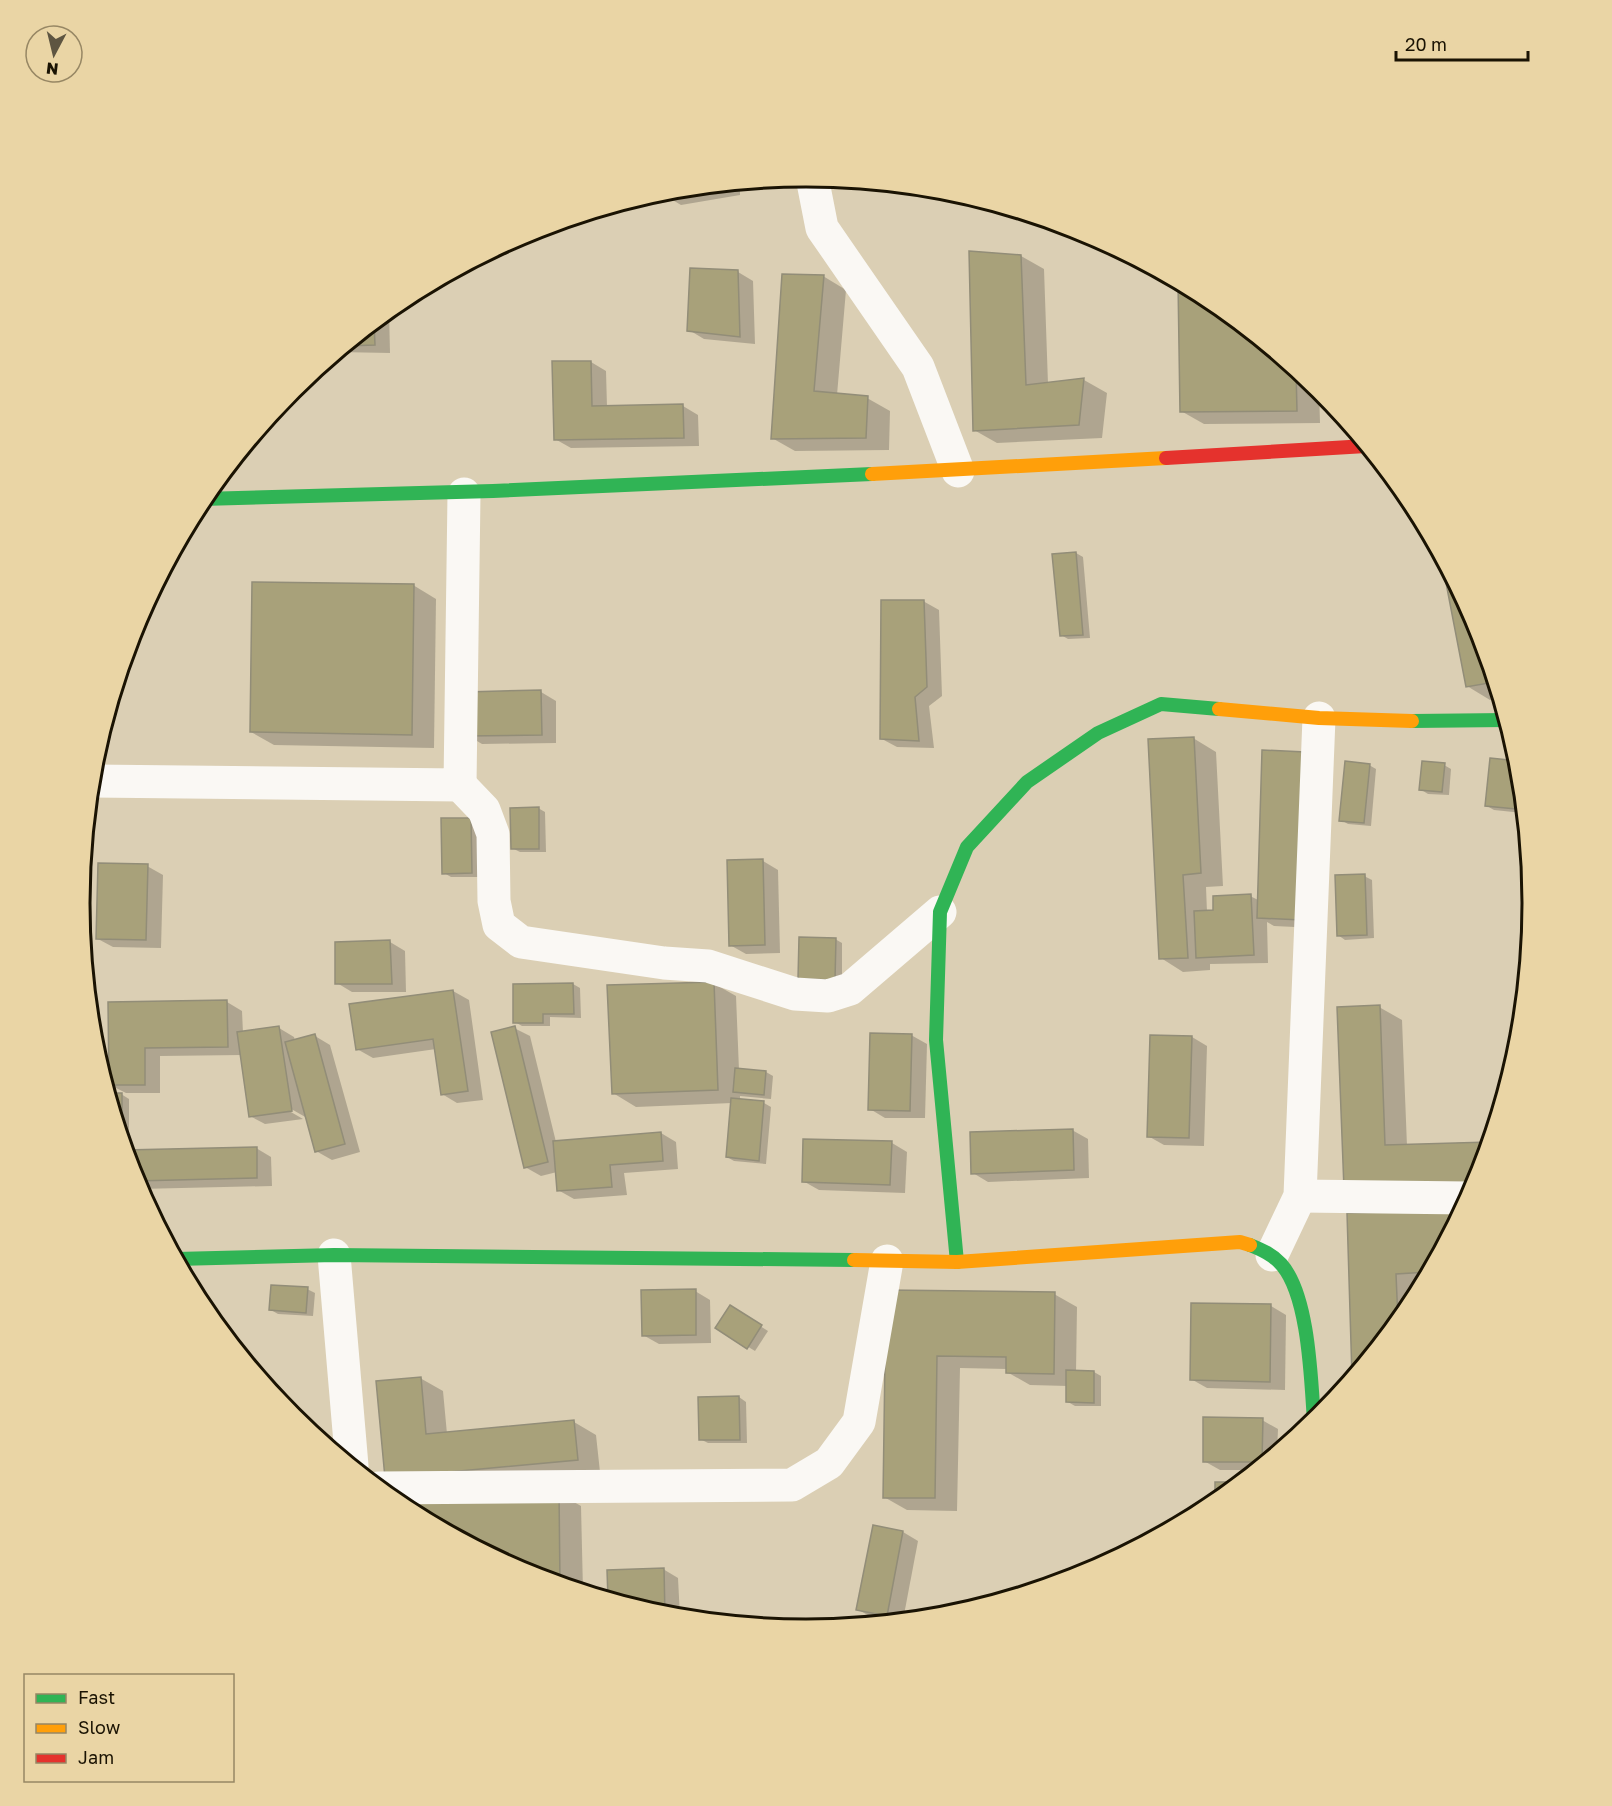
<svg xmlns="http://www.w3.org/2000/svg" width="1612" height="1806" font-family="'Golos Text',sans-serif">
  <style>
    .shadow { fill: #0003 }
    .building { fill: #a8a17a; stroke: #928d78; stroke-width: 1.5 }
    .lines { fill: none; stroke-linecap: round; stroke-linejoin: round }
    .street { stroke: #faf8f4; stroke-width: 33 }
    .fast { stroke: #30b455; stroke-width: 14 }
    .slow { stroke: #ff9f0a; stroke-width: 14 }
    .jam { stroke: #e5322d; stroke-width: 14 }
    .rim { fill: none; stroke: #1a1303; stroke-width: 3 }
  </style>
  <rect width="100%" height="100%" fill="#dbcfb4"/>
  <g class="shadow">
    <polygon points="740,183 740,195 681,205 666,196 666,190"/>
    <polygon points="1021,256 1044,269 1048,384 1084,380 1107,393 1102,438 997,443 974,430"/>
    <polygon points="738,272 753,281 755,344 704,339 689,330"/>
    <polygon points="823,276 846,290 837,395 867,398 890,411 889,450 795,451 772,438"/>
    <polygon points="1210,299 1319,389 1320,423 1204,424 1181,411"/>
    <polygon points="389,310 390,353 338,352"/>
    <polygon points="591,362 606,371 607,407 683,406 698,415 699,446 571,448 555,439"/>
    <polygon points="1076,553 1083,557 1090,638 1068,639 1061,635"/>
    <polygon points="1455,583 1477,625 1499,698 1490,700 1467,686 1448,584"/>
    <polygon points="413,585 436,599 434,748 274,745 251,732"/>
    <polygon points="923,601 939,610 942,696 929,706 934,748 897,747 882,739"/>
    <polygon points="541,692 556,701 556,743 482,744 467,735"/>
    <polygon points="1193,738 1216,752 1223,886 1206,887 1207,912 1215,912 1250,896 1316,928 1274,926 1267,922 1268,963 1210,964 1210,970 1183,972 1161,958"/>
    <polygon points="1491,759 1519,762 1523,813 1494,810 1487,806"/>
    <polygon points="1369,765 1376,769 1371,826 1348,824 1341,820"/>
    <polygon points="1444,765 1451,769 1449,795 1428,794 1420,789"/>
    <polygon points="538,808 545,812 546,852 520,852 512,848"/>
    <polygon points="471,819 478,823 479,877 451,877 444,873"/>
    <polygon points="763,861 778,870 780,953 746,954 730,945"/>
    <polygon points="84,862 86,965 80,903"/>
    <polygon points="147,866 163,875 161,948 113,947 98,939"/>
    <polygon points="1364,876 1372,880 1374,938 1345,940 1338,935"/>
    <polygon points="835,939 842,943 842,984 807,983"/>
    <polygon points="390,942 405,951 406,992 352,992 337,983"/>
    <polygon points="713,983 736,996 739,1070 766,1072 773,1076 771,1099 740,1096 740,1100 764,1103 771,1107 766,1164 734,1161 727,1157 732,1103 636,1107 613,1093"/>
    <polygon points="573,984 580,988 581,1018 550,1017 550,1026 522,1026 515,1022"/>
    <polygon points="453,991 469,1000 483,1100 457,1103 442,1094 436,1049 373,1058 357,1049"/>
    <polygon points="227,1002 242,1011 243,1033 279,1028 294,1037 295,1041 315,1036 330,1045 360,1152 332,1160 316,1151 307,1118 286,1106 284,1108 303,1119 265,1124 250,1116 242,1055 160,1056 160,1093 126,1093 110,1085 109,1004"/>
    <polygon points="1379,1007 1402,1020 1407,1146 1489,1143 1477,1181 1468,1198 1369,1202"/>
    <polygon points="514,1028 530,1036 556,1142 661,1133 676,1142 678,1169 624,1173 627,1195 574,1199 558,1190 557,1172 541,1176 525,1167"/>
    <polygon points="911,1035 927,1044 925,1118 885,1118 870,1109"/>
    <polygon points="1192,1037 1207,1046 1204,1146 1164,1145 1148,1136"/>
    <polygon points="109,1094 121,1094 129,1099 129,1134 121,1134"/>
    <polygon points="1072,1130 1088,1139 1089,1178 988,1182 973,1173"/>
    <polygon points="892,1143 907,1152 905,1193 819,1190 803,1181"/>
    <polygon points="256,1148 271,1157 272,1186 139,1189 126,1151"/>
    <polygon points="1461,1211 1410,1307 1354,1375 1349,1215"/>
    <polygon points="307,1289 315,1293 313,1316 278,1314 271,1310"/>
    <polygon points="695,1291 710,1300 711,1343 659,1344 643,1335"/>
    <polygon points="888,1292 1054,1294 1077,1307 1076,1372 1094,1372 1101,1376 1101,1406 1075,1406 1068,1402 1068,1386 1030,1385 1007,1372 1007,1369 960,1368 957,1511 907,1510 884,1497"/>
    <polygon points="1271,1306 1286,1315 1285,1390 1207,1388 1191,1379"/>
    <polygon points="730,1307 768,1331 755,1351 717,1328"/>
    <polygon points="420,1378 443,1391 447,1434 574,1422 596,1435 600,1472 409,1490"/>
    <polygon points="739,1397 746,1402 747,1443 708,1443 700,1439"/>
    <polygon points="1262,1420 1278,1429 1277,1452 1255,1470 1220,1470 1204,1461"/>
    <polygon points="558,1493 581,1506 583,1591 528,1574 406,1509"/>
    <polygon points="903,1532 918,1541 903,1620 889,1621 873,1618 857,1609"/>
    <polygon points="663,1569 678,1578 680,1617 664,1615"/>
  </g>
  <g class="building">
    <polygon points="725,184 725,187 664,197 665,190"/>
    <polygon points="969,251 1021,255 1026,385 1084,378 1079,425 973,431"/>
    <polygon points="690,268 738,270 740,337 687,331"/>
    <polygon points="782,274 824,275 814,391 868,396 866,438 771,439"/>
    <polygon points="1178,282 1210,299 1296,370 1297,411 1180,412"/>
    <polygon points="374,322 375,345 346,346"/>
    <polygon points="552,361 591,361 592,406 683,404 684,438 554,440"/>
    <polygon points="1076,552 1083,635 1060,636 1052,554"/>
    <polygon points="252,582 414,584 412,735 250,732"/>
    <polygon points="1454,582 1477,625 1495,682 1466,687 1446,583"/>
    <polygon points="881,600 924,600 927,687 915,697 919,741 880,739"/>
    <polygon points="541,690 542,735 466,736 465,692"/>
    <polygon points="1194,737 1201,873 1183,875 1188,958 1159,959 1148,739"/>
    <polygon points="1262,750 1305,752 1301,920 1257,918"/>
    <polygon points="1490,758 1518,761 1516,809 1485,806"/>
    <polygon points="1345,761 1370,764 1364,823 1339,821"/>
    <polygon points="1422,761 1445,763 1442,792 1419,790"/>
    <polygon points="539,807 539,849 511,849 510,808"/>
    <polygon points="441,818 471,818 472,873 442,874"/>
    <polygon points="763,859 765,945 729,946 727,860"/>
    <polygon points="98,863 148,864 146,940 96,939"/>
    <polygon points="1365,874 1367,935 1337,936 1335,875"/>
    <polygon points="1251,894 1254,955 1196,958 1194,911 1213,910 1213,896"/>
    <polygon points="799,937 836,938 835,980 798,979"/>
    <polygon points="390,940 392,984 335,984 335,942"/>
    <polygon points="714,982 718,1090 612,1094 607,985"/>
    <polygon points="573,983 574,1014 543,1014 543,1023 513,1023 513,984"/>
    <polygon points="453,990 468,1091 441,1095 433,1039 356,1050 349,1004"/>
    <polygon points="227,1000 228,1047 145,1048 145,1085 109,1085 108,1002"/>
    <polygon points="1380,1005 1385,1145 1489,1142 1475,1185 1344,1189 1337,1007"/>
    <polygon points="279,1026 292,1111 249,1117 237,1032"/>
    <polygon points="515,1026 548,1162 524,1168 491,1032"/>
    <polygon points="870,1033 912,1034 910,1111 868,1110"/>
    <polygon points="315,1034 345,1144 315,1152 285,1042"/>
    <polygon points="1150,1035 1192,1036 1189,1138 1147,1137"/>
    <polygon points="735,1068 766,1071 764,1095 733,1092"/>
    <polygon points="108,1093 122,1093 122,1130 119,1130"/>
    <polygon points="731,1098 764,1101 759,1161 726,1157"/>
    <polygon points="1073,1129 1074,1170 971,1174 970,1132"/>
    <polygon points="661,1132 663,1161 610,1165 612,1187 557,1191 553,1141"/>
    <polygon points="803,1139 892,1141 890,1185 802,1182"/>
    <polygon points="257,1147 257,1178 135,1181 125,1150"/>
    <polygon points="1462,1210 1428,1272 1396,1274 1398,1321 1352,1377 1347,1213"/>
    <polygon points="271,1285 308,1287 306,1313 269,1310"/>
    <polygon points="696,1289 696,1335 642,1336 641,1290"/>
    <polygon points="886,1290 1055,1292 1054,1374 1006,1373 1006,1357 937,1356 935,1498 883,1498"/>
    <polygon points="1191,1303 1271,1304 1270,1382 1190,1380"/>
    <polygon points="730,1305 762,1325 747,1349 715,1328"/>
    <polygon points="1066,1370 1094,1371 1094,1403 1066,1402"/>
    <polygon points="421,1377 426,1434 574,1420 578,1460 385,1478 376,1381"/>
    <polygon points="739,1396 740,1440 699,1440 698,1397"/>
    <polygon points="1203,1417 1263,1418 1262,1462 1203,1462"/>
    <polygon points="1215,1482 1240,1482 1215,1503"/>
    <polygon points="559,1491 560,1584 528,1574 404,1508 404,1494"/>
    <polygon points="873,1525 903,1531 887,1616 856,1610"/>
    <polygon points="664,1568 665,1616 608,1599 607,1570"/>
  </g>
  <g class="lines">
    <g class="street">
      <polyline points="812,177 822,228 918,367 958,471"/>
      <polyline points="92,781 460,785 464,494"/>
      <polyline points="460,785 484,810 493,834 494,901 499,925 521,942 664,963 708,966 795,994 828,996 850,989 940,912"/>
      <polyline points="1300,1196 1468,1198"/>
      <polyline points="334,1255 352,1466"/>
      <polyline points="1272,1255 1300,1196 1319,718"/>
      <polyline points="379,1488 792,1485 829,1463 859,1422 887,1261"/>
    </g>
    <g class="fast">
      <polyline points="202,499 493,491 872,474"/>
      <polyline points="1412,721 1506,720"/>
      <path d="M 1250,1245 C 1262,1250 1272,1254 1281,1264 C 1309,1295 1311,1380 1314,1421"/>
      <polyline points="176,1259 334,1255 854,1260"/>
      <polyline points="957,1262 936,1040 940,912 967,847 1027,782 1098,733 1161,704 1219,709"/>
    </g>
    <g class="slow">
      <polyline points="872,474 1166,458"/>
      <polyline points="1219,709 1319,718 1412,721"/>
      <polyline points="854,1260 957,1262 1240,1242 1250,1245"/>
    </g>
    <polyline class="jam" points="1166,458 1366,446"/>
  </g>
  <path d="M0 0H1612V1806H0ZM90 903a716 716 0 1 1 1432 0a716 716 0 1 1-1432 0Z" fill="#ead5a5" fill-rule="evenodd"/>
  <path class="rim" d="M90 903a716 716 0 1 1 1432 0a716 716 0 1 1-1432 0Z"/>
  <rect x="24" y="1674" width="210" height="108" fill="#ead5a5" stroke="#978764" stroke-width="1.5"/>
  <rect x="36" y="1694" width="30" height="9" fill="#30b455" stroke="#978764" stroke-width="1.5"/>
  <text x="78" y="1704" font-size="18" fill="#1a1303">Fast</text>
  <rect x="36" y="1724" width="30" height="9" fill="#ff9f0a" stroke="#978764" stroke-width="1.5"/>
  <text x="78" y="1734" font-size="18" fill="#1a1303">Slow</text>
  <rect x="36" y="1754" width="30" height="9" fill="#e5322d" stroke="#978764" stroke-width="1.5"/>
  <text x="78" y="1764" font-size="18" fill="#1a1303">Jam</text>
  <g transform="translate(54 54) rotate(187)"><circle r="28" fill="#ead5a5" stroke="#978764" stroke-width="1.5"/>
  <path d="M0-4.5L10 22L0 15L-10 22Z" fill="#5e5541"/>
  <text y="-9" font-size="16" font-weight="bold" text-anchor="middle" fill="#1a1303">N</text>
  </g>
  <path d="M1396 51v9h132v-9" fill="none" stroke="#1a1303" stroke-width="3"/>
  <text x="1405" y="51" font-size="18" fill="#1a1303" stroke="#ead5a5" stroke-width="4.5" paint-order="stroke">20 m</text>
</svg>
